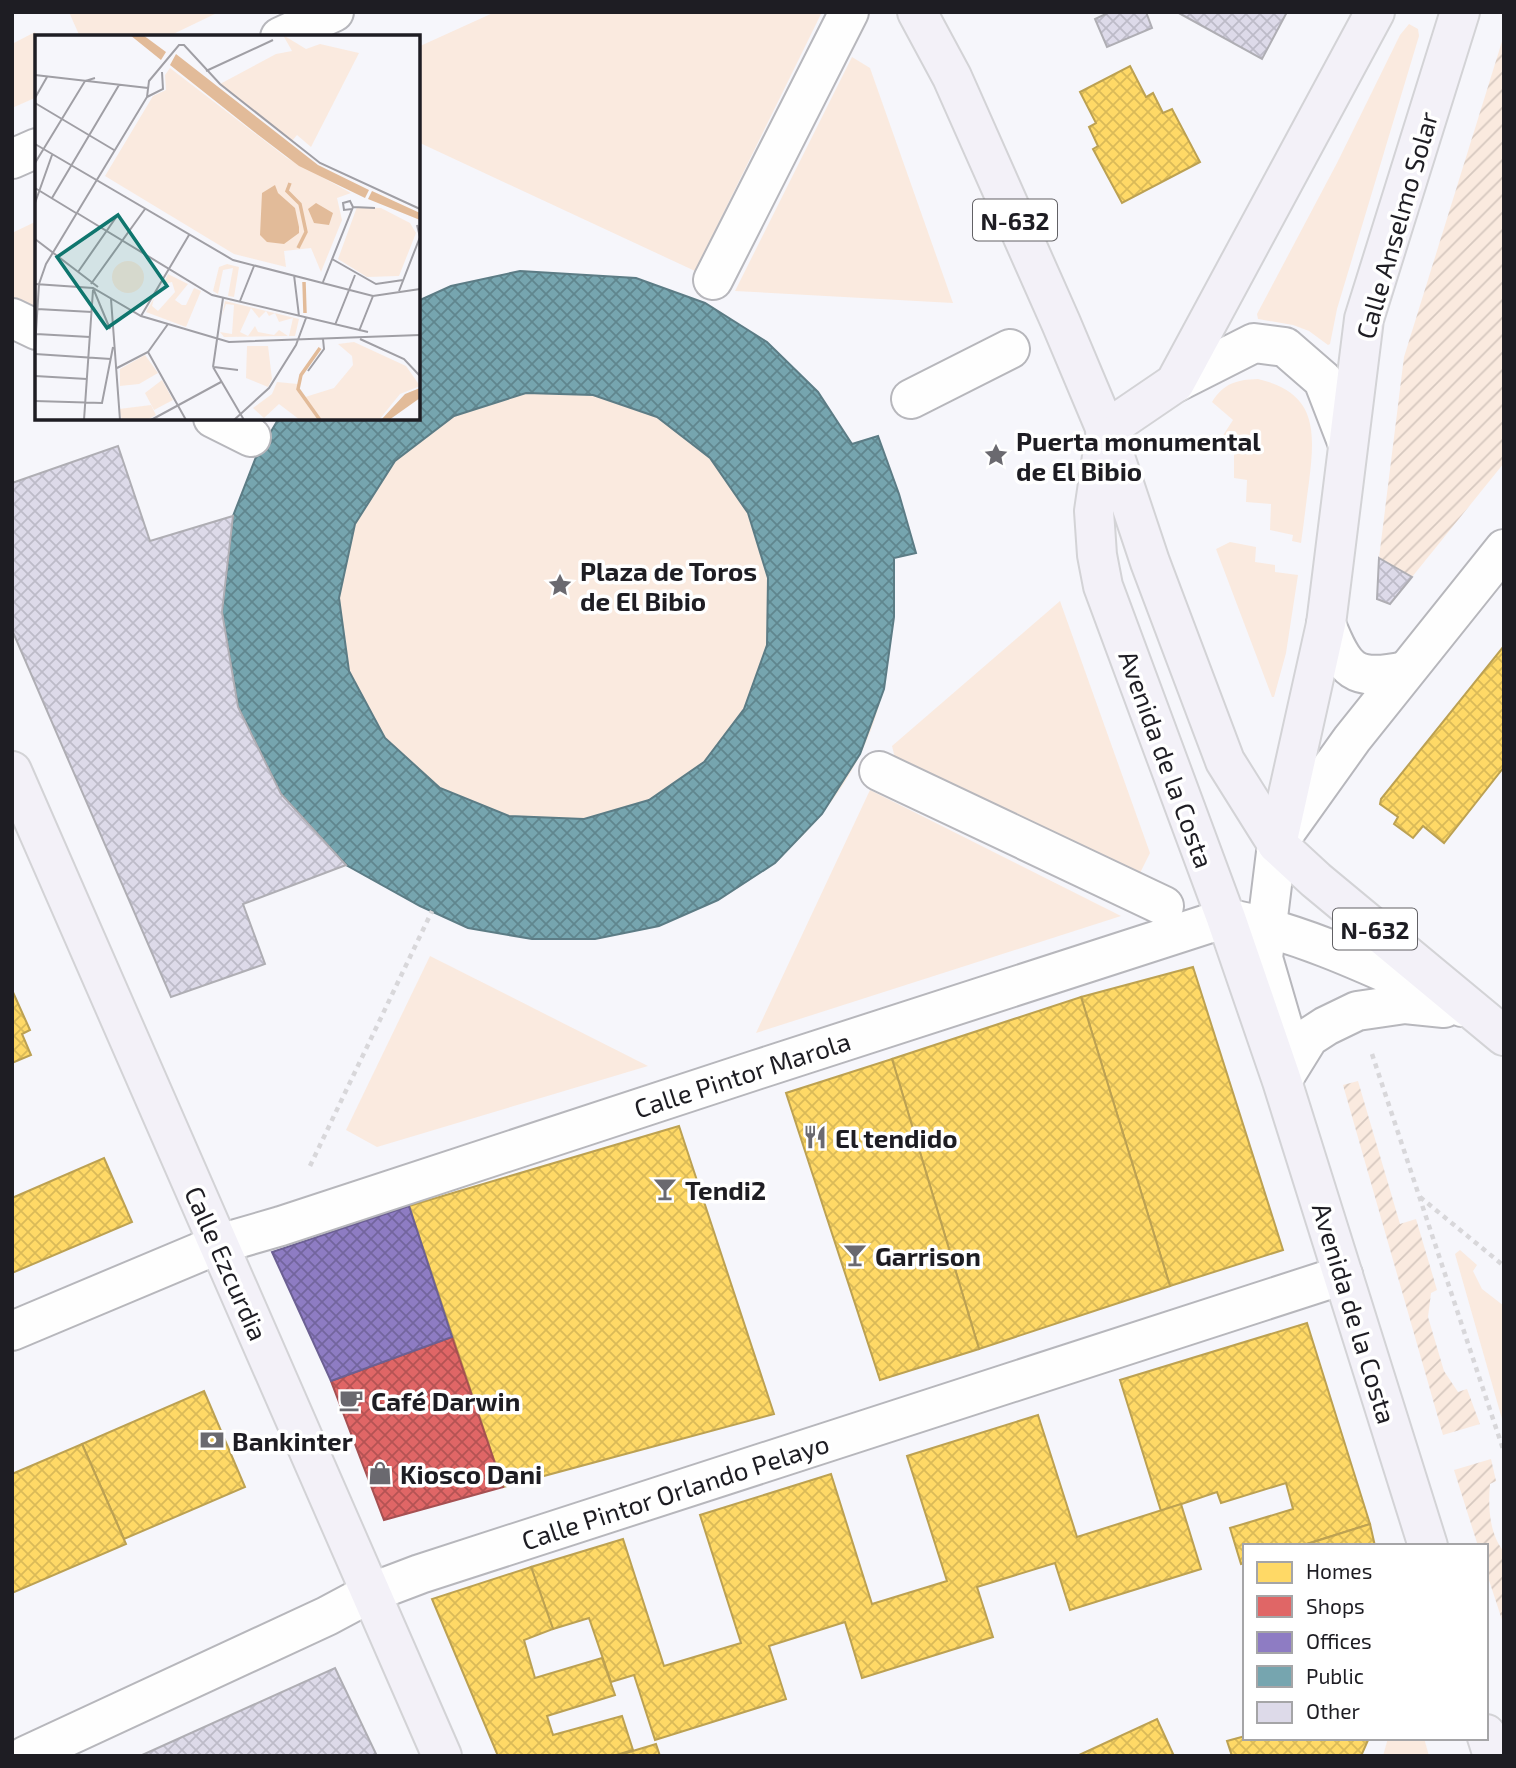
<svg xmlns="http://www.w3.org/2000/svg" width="1516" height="1768" font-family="'Exo 2',sans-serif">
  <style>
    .grass { fill: #faeadf }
    .garden { fill: url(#garden-furrows) }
    .homes { fill: url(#homes-cross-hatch); stroke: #bca152; stroke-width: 2 }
    .shops { fill: url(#shops-cross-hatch); stroke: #a65052; stroke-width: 2 }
    .offices { fill: url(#offices-cross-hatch); stroke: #6c6093; stroke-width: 2 }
    .public { fill: url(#public-cross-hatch); stroke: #5c7c85; stroke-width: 2; fill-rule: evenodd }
    .building { fill: url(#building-cross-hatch); stroke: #afaeb4; stroke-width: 2 }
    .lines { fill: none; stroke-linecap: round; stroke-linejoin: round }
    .minor-casing { stroke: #b7b7bc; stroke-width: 42 }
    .major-casing { stroke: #d3d3d6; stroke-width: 42 }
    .path { stroke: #d8d7da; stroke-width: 4.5; stroke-dasharray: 5 5; stroke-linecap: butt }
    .minor { stroke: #fefefe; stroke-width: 38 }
    .major { stroke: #f3f1f8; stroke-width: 38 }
    .labels { text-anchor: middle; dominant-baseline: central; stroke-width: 7; stroke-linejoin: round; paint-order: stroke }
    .shield { fill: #fff; stroke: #626165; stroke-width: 2 }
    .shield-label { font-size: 24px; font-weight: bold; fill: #1e1d23 }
    .street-label { font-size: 26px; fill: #1e1d23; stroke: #fff }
    .poi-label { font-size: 26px; font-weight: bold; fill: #1e1d23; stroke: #fff; text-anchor: start }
    .inset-river { fill: none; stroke: #e2bb99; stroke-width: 3.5 }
    .inset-road { fill: none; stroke: #a09fa5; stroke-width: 2 }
    .view { fill: #0f766e; fill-opacity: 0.15; stroke: #0f766e; stroke-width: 3.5 }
    .inset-edge { fill: none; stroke: #1e1d23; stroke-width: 3.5 }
  </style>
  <defs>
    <pattern id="garden-furrows" width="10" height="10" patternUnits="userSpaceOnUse" patternTransform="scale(1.75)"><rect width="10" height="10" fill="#faeadf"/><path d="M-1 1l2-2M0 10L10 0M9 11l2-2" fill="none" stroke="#d6c8bf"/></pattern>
    <pattern id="homes-cross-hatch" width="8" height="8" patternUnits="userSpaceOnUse" patternTransform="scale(1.75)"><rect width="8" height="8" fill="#ffd966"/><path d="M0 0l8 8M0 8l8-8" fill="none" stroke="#daba58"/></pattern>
    <pattern id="shops-cross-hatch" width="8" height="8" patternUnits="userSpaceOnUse" patternTransform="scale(1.75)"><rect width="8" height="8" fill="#e06666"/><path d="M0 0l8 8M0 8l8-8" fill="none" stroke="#b55354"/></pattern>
    <pattern id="offices-cross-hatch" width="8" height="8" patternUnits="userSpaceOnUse" patternTransform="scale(1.75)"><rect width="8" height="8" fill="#8e7cc3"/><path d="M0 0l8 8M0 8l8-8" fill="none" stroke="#73659e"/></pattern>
    <pattern id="public-cross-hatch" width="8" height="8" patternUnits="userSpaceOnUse" patternTransform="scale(1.75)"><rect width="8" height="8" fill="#76a5af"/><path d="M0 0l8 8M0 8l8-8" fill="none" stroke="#60868e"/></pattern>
    <pattern id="building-cross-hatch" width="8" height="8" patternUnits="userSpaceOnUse" patternTransform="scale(1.75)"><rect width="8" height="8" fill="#dddae9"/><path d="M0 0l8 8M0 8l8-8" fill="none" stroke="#bdbbc8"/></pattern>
  </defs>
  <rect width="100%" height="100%" fill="#f6f6fb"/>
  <g class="grass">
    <polygon points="69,12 219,12 167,37 80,37"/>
    <polygon points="495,12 822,12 695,271 420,143 418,47"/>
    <polygon points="1409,24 1418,29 1419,36 1337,309 1330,344 1328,345 1309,331 1293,325 1258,319 1257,314 1337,163 1400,35"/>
    <polygon points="35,32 37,37 37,97 12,108 12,44"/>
    <polygon points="852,57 870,68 953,303 735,291"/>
    <polygon points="37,221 37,312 12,300 12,233"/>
    <path d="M 520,271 L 636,278 L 705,303 L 767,342 L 818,392 L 852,444 L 878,436 L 899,494 L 916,553 L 894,558 C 894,625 891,694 860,755 C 792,888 646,960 500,934 C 490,932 479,931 469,928 C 459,925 449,919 440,915 C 408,900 377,882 346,865 L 233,516 L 256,457 L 279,418 L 418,418 L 418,301 L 451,286 Z"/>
    <path d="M 1258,379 C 1318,393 1315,432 1309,482 C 1306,503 1304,523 1301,543 L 1292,541 L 1293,535 L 1270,530 L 1271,504 L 1246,502 L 1247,480 L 1234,478 L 1234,453 L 1220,440 L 1233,420 L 1212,402 C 1224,383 1236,380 1258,379 Z"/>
    <polygon points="1230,542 1256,547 1255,562 1275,565 1275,572 1298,575 1286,653 1274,697 1272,697 1216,549"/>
    <polygon points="1060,601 1150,853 1140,873 895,758 892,746"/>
    <polygon points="870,790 1121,916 756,1033"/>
    <polygon points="430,956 648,1066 377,1147 346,1130"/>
    <polygon points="1460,1250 1477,1265 1473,1271 1482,1289 1504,1306 1502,1419 1455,1254"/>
    <polygon points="1388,1738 1424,1738 1429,1756 1383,1756"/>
  </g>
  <g class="garden">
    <polygon points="1504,35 1504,463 1412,577 1379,558 1404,357"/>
    <polygon points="1358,1081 1400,1224 1416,1219 1437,1290 1431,1293 1428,1317 1444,1371 1458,1392 1467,1389 1480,1424 1443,1435 1343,1085"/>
    <path d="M 1491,1459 L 1496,1481 L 1490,1484 C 1488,1507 1489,1533 1504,1552 L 1504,1626 L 1486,1571 L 1486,1546 L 1478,1546 L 1454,1470 Z"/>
  </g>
  <g class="homes">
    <polygon points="1130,66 1146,97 1153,93 1163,113 1172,109 1200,162 1122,203 1093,149 1098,146 1089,127 1096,123 1080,92"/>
    <polygon points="1503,647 1504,767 1444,843 1423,826 1413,838 1394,824 1398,817 1380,804 1381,799"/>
    <polygon points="1193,967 1283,1250 1170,1286 1081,997"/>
    <polygon points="12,990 30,1030 22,1034 31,1055 12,1063"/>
    <polygon points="1081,997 1170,1286 979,1349 892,1059"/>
    <polygon points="892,1059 979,1349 880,1380 786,1093"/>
    <polygon points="679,1126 774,1414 503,1487 409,1206"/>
    <polygon points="104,1158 132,1222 12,1273 12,1198"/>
    <polygon points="1307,1323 1370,1524 1300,1546 1245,1546 1245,1563 1241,1564 1230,1528 1293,1509 1286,1483 1221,1503 1217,1492 1161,1511 1120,1380"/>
    <polygon points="204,1391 245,1487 124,1539 82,1444"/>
    <polygon points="1038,1415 1077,1537 1181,1504 1201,1569 1070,1610 1055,1563 977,1587 993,1637 862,1678 845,1622 769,1646 786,1699 655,1740 634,1675 611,1682 589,1618 553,1629 531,1567 623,1539 664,1666 741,1643 700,1515 831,1474 872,1604 947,1581 907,1456"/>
    <polygon points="82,1444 126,1544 12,1593 12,1474"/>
    <polygon points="1370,1524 1375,1546 1301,1546"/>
    <polygon points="531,1567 553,1629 524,1640 535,1678 602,1658 615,1695 547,1716 553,1735 622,1716 633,1750 613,1756 498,1756 432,1599"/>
    <polygon points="1157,1719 1174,1756 1077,1756"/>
    <polygon points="1245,1736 1245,1738 1369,1738 1361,1756 1232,1756 1227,1741"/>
    <polygon points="656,1744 660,1756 616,1756"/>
  </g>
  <polygon class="shops" points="452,1337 503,1487 384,1520 331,1381"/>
  <polygon class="offices" points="409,1206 452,1337 331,1381 272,1252"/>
  <path class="public" d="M 520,271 L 636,278 L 705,303 L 767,342 L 818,392 L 852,444 L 878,436 L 899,494 L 916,553 L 894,558 L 894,617 L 884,689 L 860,754 L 822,814 L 775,863 L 718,900 L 659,926 L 595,939 L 532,939 L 468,928 L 420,906 L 346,865 L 281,794 L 238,707 L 222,612 L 233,516 L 256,457 L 279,418 L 418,418 L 418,301 L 451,286 ZM 526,393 L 593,395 L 657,417 L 710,458 L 748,513 L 768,578 L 767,645 L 744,709 L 704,762 L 649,800 L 584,819 L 509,816 L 440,788 L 385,738 L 349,671 L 339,598 L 355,524 L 395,461 L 454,416 Z"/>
  <g class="building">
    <polygon points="1110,12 1146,12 1152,28 1107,47 1095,19"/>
    <polygon points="1177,12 1287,12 1262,59"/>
    <polygon points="118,446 150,541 233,516 222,612 238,707 281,794 346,865 243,904 265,964 171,997 12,630 12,483"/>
    <polygon points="1379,558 1412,577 1390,604 1377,599"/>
    <polygon points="335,1668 377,1756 140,1756"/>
  </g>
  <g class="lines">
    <g class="minor-casing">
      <g id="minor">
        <polyline points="280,37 334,12"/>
        <polyline points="12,159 37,148"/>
        <polyline points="713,280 849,12"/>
        <polyline points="12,318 37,330"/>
        <polyline points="1175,383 1254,343 1285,347 1323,380 1347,442"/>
        <polyline points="911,399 1010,349"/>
        <polyline points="213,418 251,437"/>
        <path d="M 1326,624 C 1345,671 1353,682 1405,671"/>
        <polyline points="879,771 1164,906"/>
        <polyline points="1282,1075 1284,1030 1263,958 1277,844 1352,739 1504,549"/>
        <polyline points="1283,1079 1309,1037 1326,1026 1357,1011 1405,1004 1444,1008"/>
        <path d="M 12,1331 L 219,1244 L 281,1226 C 595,1122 911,1019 1226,918 C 1309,934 1385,973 1462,1007"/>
        <polyline points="25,1756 327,1616 370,1593 420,1574 1343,1275"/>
      </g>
    </g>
    <g class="major-casing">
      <g id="major">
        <polyline points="917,12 952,77 1061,323 1106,430 1150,562 1225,761 1277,844 1316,880 1504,1036"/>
        <polyline points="1106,430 1175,383 1375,12"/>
        <polyline points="1105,436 1094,511 1097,555 1103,586 1226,918 1282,1081 1428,1546"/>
        <polyline points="12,771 442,1756"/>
        <polyline points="1277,844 1326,624 1364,319 1460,12"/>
        <polyline points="1486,1734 1493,1756"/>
      </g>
    </g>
    <g class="path">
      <polyline points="1372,1054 1504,1452"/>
      <polyline points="310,1166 432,911"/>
      <polyline points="1420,1197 1504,1266"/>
    </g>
    <use href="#minor" class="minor"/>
    <use href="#major" class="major"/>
  </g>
  <defs>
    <g id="sight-bare" transform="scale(1.89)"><path d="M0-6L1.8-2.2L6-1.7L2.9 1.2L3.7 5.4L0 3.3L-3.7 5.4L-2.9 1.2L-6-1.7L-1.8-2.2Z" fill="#6a696f" stroke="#fff" stroke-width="2.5" paint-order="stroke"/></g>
    <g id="restaurant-bare" transform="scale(1.89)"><path d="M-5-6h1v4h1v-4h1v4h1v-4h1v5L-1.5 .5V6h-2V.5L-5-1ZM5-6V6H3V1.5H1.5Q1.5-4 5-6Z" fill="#6a696f" stroke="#fff" stroke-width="2.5" paint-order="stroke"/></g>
    <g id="bar-bare" transform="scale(1.89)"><path d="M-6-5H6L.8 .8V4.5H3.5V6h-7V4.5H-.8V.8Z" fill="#6a696f" stroke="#fff" stroke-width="2.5" paint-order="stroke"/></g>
    <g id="cafe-bare" transform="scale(1.89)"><path d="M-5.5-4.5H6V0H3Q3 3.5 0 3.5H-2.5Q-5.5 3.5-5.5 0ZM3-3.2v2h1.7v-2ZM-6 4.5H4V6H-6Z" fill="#6a696f" stroke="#fff" stroke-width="2.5" paint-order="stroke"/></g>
    <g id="bank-bare" transform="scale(1.89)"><path d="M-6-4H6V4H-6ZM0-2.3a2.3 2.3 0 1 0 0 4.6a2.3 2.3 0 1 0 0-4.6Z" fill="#6a696f" stroke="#fff" stroke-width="2.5" paint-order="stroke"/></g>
    <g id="shop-bare" transform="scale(1.89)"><path d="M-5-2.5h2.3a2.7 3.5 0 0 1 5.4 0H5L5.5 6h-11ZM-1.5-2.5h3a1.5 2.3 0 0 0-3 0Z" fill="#6a696f" stroke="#fff" stroke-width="2.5" paint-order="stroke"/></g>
  </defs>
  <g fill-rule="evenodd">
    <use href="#sight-bare" x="996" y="455"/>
    <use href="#sight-bare" x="560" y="585"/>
    <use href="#restaurant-bare" x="815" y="1137"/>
    <use href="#bar-bare" x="665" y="1189"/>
    <use href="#bar-bare" x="855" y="1255"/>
    <use href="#cafe-bare" x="351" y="1400"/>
    <use href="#bank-bare" x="212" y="1440"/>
    <use href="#shop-bare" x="380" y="1473"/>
  </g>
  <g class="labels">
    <g class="shield">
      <rect x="973" y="199.5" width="84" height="41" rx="5"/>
      <rect x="1333" y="908.5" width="84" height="41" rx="5"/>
    </g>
    <g class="shield-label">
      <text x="1015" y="220">N-632</text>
      <text x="1375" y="929">N-632</text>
    </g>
    <g class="street-label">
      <text transform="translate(1396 225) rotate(-74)">Calle Anselmo Solar</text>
      <text transform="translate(1167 759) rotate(70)">Avenida de la Costa</text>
      <text transform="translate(742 1074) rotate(-18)">Calle Pintor Marola</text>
      <text transform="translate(227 1263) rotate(66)">Calle Ezcurdia</text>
      <text transform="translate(1355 1313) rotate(73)">Avenida de la Costa</text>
      <text transform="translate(675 1491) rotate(-18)">Calle Pintor Orlando Pelayo</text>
    </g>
    <g class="poi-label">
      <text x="1016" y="440">Puerta monumental<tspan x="1016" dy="30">de El Bibio</tspan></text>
      <text x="580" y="570">Plaza de Toros<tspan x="580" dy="30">de El Bibio</tspan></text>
      <text x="835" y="1137">El tendido</text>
      <text x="685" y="1189">Tendi2</text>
      <text x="875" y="1255">Garrison</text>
      <text x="371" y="1400">Café Darwin</text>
      <text x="232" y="1440">Bankinter</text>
      <text x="400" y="1473">Kiosco Dani</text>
    </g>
  </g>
  <g transform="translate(35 35)">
    <rect width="385" height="385" fill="#f6f6fb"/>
    <path d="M 322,172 L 346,173 L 375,188 L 381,198 L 364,241 L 332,242 L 303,224 ZM77 242a16 16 0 1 1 32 0a16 16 0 1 1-32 0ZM 192,229 L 204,232 L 199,262 L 193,261 L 198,233 L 188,235 L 183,259 L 178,256 L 184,232 ZM 133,239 L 153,249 L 140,265 L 147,270 L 151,270 L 159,253 L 166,256 L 151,292 L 111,277 L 119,263 L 117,271 L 123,276 L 140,257 L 137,247 L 128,249 ZM 190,266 L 264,284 L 260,301 L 254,301 L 258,283 L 244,287 L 240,278 L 234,281 L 231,276 L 224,283 L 216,273 L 205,297 L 213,301 L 220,291 L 223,297 L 239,300 L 244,295 L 253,301 L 189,302 L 185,297 L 197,299 L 199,270 L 191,269 L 187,281 ZM 319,307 L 371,331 L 385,351 L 365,359 L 344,385 L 285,385 L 282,379 L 284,385 L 265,385 L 244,369 L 229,383 L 218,373 L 237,359 L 242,347 L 263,349 L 267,363 L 299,353 L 318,330 L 317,321 L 303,309 ZM 116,370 L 121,380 L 112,385 L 87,385 L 84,374 Z" fill="#faeadf"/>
    <path d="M 248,0 L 271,14 L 285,9 L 324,18 L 276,112 L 262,100 L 257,106 L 185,49 L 241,19 L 257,16 ZM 135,33 L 252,123 L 316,158 L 302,163 L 307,185 L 286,237 L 276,213 L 249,216 L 251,232 L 199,219 L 70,141 L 118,61 L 131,55 L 130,40 ZM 212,311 L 233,311 L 237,344 L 233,352 L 211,343 Z" fill="#faeadf"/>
    <path d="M 110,320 L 123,338 L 104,349 L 85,351 L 85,334 ZM 127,345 L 138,365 L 119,375 L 110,358 Z" fill="#faeadf"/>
    <path d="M 95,0 L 108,0 L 131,17 L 126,25 ZM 141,19 L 283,130 L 334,155 L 330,163 L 264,131 L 222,99 L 135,30 ZM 240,150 L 243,158 L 260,173 L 264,192 L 264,198 L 249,209 L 232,207 L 225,200 L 227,158 ZM 337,156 L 385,178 L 385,185 L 333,164 ZM 281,168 L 298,178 L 294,190 L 279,188 L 273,174 ZM 385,353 L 385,363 L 354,385 L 346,385 L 370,359 Z" fill="#e2bb99"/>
    <path class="inset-river" d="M 255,148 L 252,156 L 265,169 L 271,197 L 263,213M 269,247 L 270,278M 285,313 L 266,340 L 263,354 L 285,385"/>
    <path class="inset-road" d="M 171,36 L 238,5M 0,40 L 113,53M 112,62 L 128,54 L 127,37M 0,63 L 12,42M 0,68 L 79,115M 0,109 L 198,225 L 338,261 L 385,254M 0,128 L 50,46 L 60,43M 0,153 L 41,178M 17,163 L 84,50M 0,168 L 17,120M 318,172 L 340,173M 42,178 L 177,260 L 333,297M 0,204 L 63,252M 297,224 L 341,249 L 368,245M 43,237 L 82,181M 259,240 L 264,281M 288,247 L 318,172 L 315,166 L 308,168 L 309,175 L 317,174M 0,249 L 58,253 L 106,281 L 194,307 L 385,300M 4,249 L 11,229 L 112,62 L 114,46 L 144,10 L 149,10 L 185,49 L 285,128 L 385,174M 56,249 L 110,174M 58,253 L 75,294M 364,256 L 385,202 L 382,190M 76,264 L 85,385M 205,266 L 219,231M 2,274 L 57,277M 106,281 L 154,200M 300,290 L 320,240M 324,296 L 338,261M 1,299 L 55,302M 325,304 L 369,324 L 385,341M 0,313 L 4,249M 113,317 L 151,385M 0,319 L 76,324M 178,332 L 188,263M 178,332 L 209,385M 179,332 L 203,335M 82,333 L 113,317 L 133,289M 273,336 L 289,314 L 288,304M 0,341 L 52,344M 0,366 L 67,368 L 78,312M 49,385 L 58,255M 116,385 L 186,347M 199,385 L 234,353 L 261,310 L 271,283"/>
    <path class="view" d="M 83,180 L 132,251 L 72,293 L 22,222 Z"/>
    <rect width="385" height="385" class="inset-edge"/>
  </g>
  <rect width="1516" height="1768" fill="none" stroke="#1e1d23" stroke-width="28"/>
  <rect x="1243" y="1544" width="245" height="196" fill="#ffffff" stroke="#a5a5a7" stroke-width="2"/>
  <rect x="1257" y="1562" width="35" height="21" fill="#ffd966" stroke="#a5a5a7" stroke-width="2"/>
  <text x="1306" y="1579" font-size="21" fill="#1e1d23">Homes</text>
  <rect x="1257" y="1596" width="35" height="21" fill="#e06666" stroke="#a5a5a7" stroke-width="2"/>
  <text x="1306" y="1614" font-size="21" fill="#1e1d23">Shops</text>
  <rect x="1257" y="1632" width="35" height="21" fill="#8e7cc3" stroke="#a5a5a7" stroke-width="2"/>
  <text x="1306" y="1649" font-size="21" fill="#1e1d23">Offices</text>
  <rect x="1257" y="1666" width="35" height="21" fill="#76a5af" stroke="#a5a5a7" stroke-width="2"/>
  <text x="1306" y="1684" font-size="21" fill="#1e1d23">Public</text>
  <rect x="1257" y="1702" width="35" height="21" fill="#dddae9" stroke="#a5a5a7" stroke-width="2"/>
  <text x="1306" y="1719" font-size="21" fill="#1e1d23">Other</text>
</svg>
